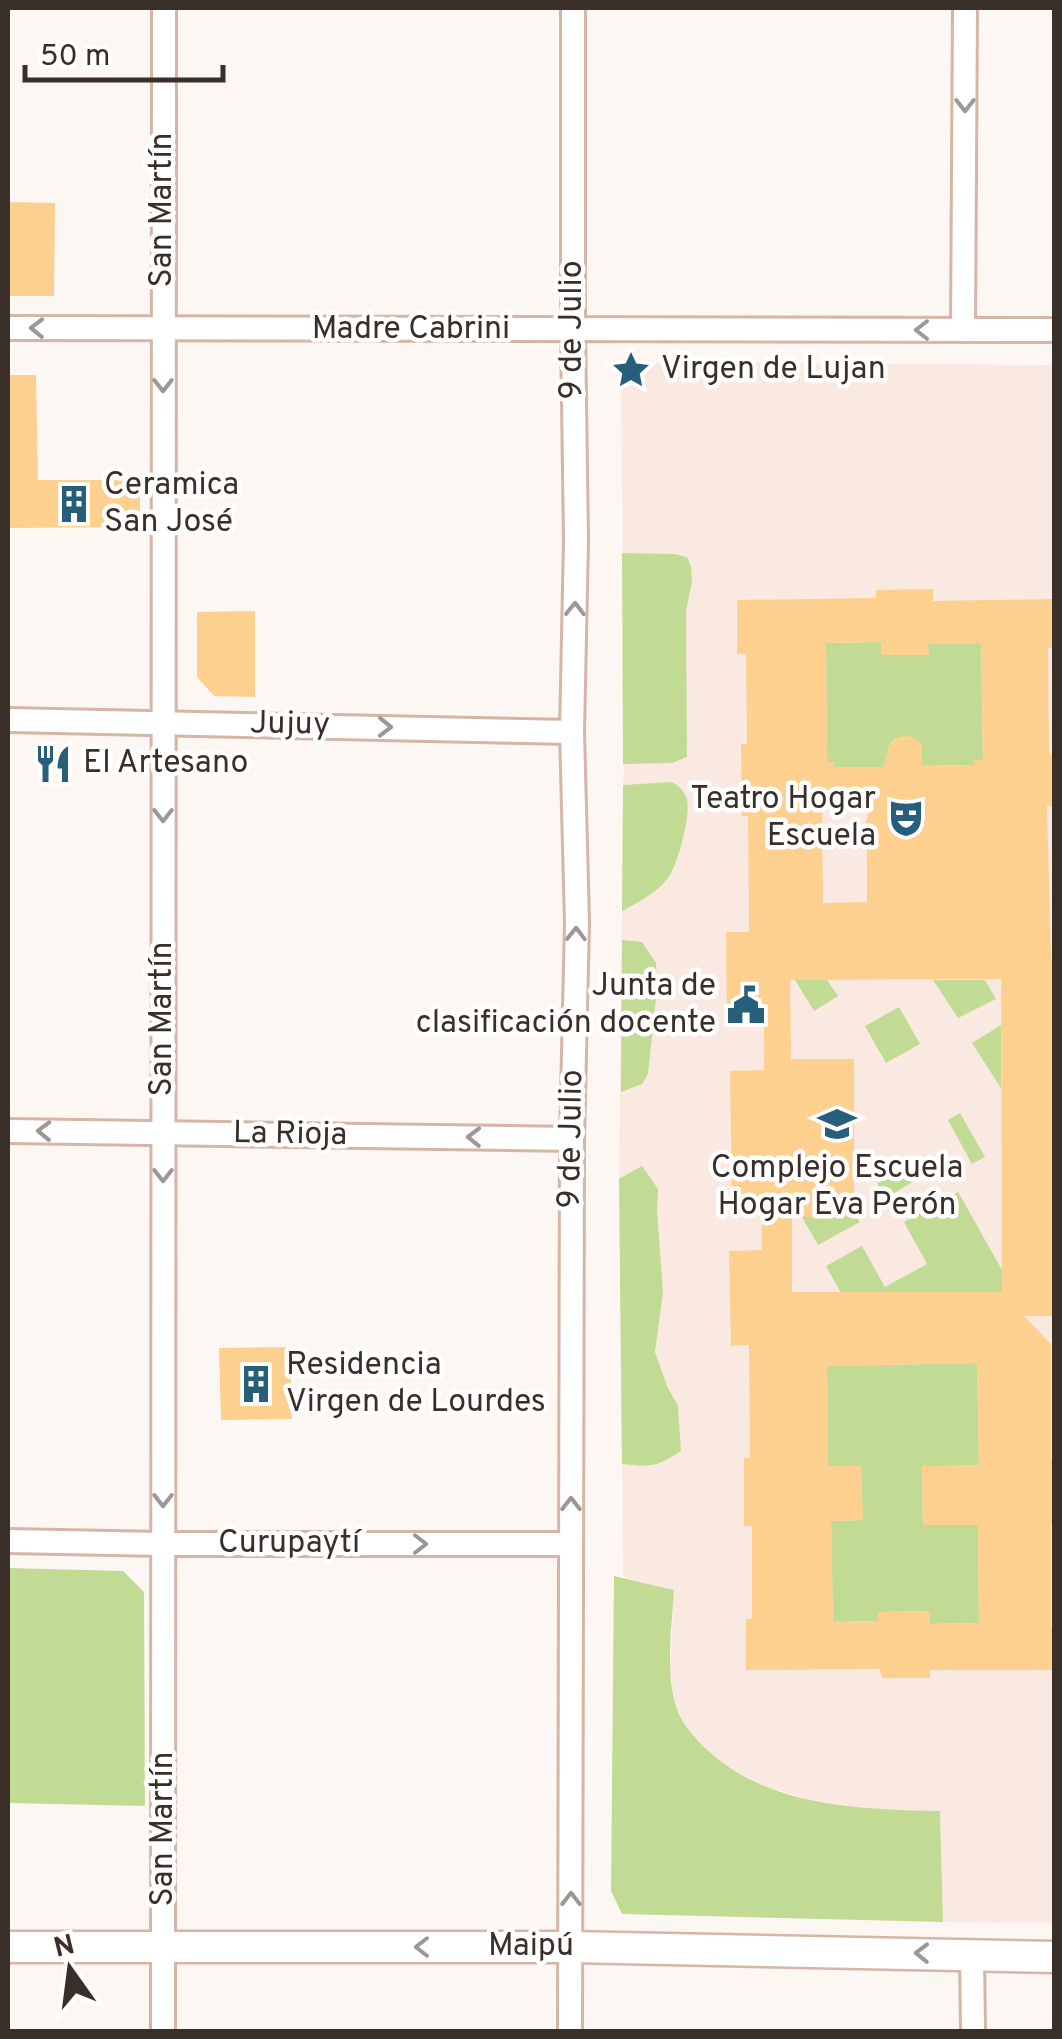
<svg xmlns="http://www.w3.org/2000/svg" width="1062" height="2039" font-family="Overpass,sans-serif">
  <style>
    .built { fill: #f9e9e1 }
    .green { fill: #c2db94 }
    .building { fill: #fdd090; fill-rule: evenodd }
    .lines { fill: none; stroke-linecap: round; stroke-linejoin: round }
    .minor-casing { stroke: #d4b5a6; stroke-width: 28 }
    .tertiary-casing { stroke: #d4b5a6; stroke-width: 35 }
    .minor { stroke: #fff; stroke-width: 22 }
    .tertiary { stroke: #fff; stroke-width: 30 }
    .oneway { stroke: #9c9694 }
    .labels { text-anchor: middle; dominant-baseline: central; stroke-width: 9; stroke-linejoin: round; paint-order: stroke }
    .street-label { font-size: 32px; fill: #3a2e28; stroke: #fff }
    .poi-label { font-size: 32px; fill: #3a2e28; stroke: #fff; text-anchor: start }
  </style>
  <rect width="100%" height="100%" fill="#fdf7f3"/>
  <polygon class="built" points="644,362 1054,365 1054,1923 943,1922 940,1811 866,1809 808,1799 767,1787 720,1763 684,1727 675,1702 670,1670 674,1590 623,1577 619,1179 624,737 621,377"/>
  <g class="green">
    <polygon points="622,553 675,554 687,557 691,567 692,581 686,611 687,757 672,763 623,764"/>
    <path d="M 881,642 L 882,655 L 929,654 L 928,644 L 981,643 L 983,760 L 974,765 L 915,766 L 920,760 L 922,748 C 905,723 875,744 894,767 L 834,767 L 834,762 L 827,762 L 826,643 Z"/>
    <path d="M 672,782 C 680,787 684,790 687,800 C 691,814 678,865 668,878 C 658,892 637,903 622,911 L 623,785 Z"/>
    <polygon points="622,940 642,942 656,963 657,990 648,1074 642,1084 621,1092"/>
    <polygon points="795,980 827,980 838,996 814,1011"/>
    <polygon points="933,980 985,980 996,999 958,1018"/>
    <polygon points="899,1007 920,1044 886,1063 865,1026"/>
    <polygon points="1001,1025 1001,1088 972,1043"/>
    <polygon points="960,1113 985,1157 972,1164 948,1120"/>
    <polygon points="916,1161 924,1175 886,1198 877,1183"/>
    <path d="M 642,1166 L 658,1189 L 657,1210 L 663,1292 L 655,1352 L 667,1386 L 678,1406 L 681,1451 C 657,1467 651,1467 622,1464 L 619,1179 Z"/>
    <polygon points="958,1192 1002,1270 1002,1292 841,1293 826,1266 862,1246 885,1287 927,1264 904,1222"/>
    <polygon points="854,1214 860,1222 818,1245 802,1217 854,1217"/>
    <polygon points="977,1363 979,1465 922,1467 923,1525 978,1525 979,1623 930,1624 929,1611 878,1612 878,1621 833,1622 831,1521 862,1520 861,1466 828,1466 827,1366"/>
    <polygon points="8,1568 123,1571 144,1592 145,1806 8,1803"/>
    <path d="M 614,1576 L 674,1590 C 672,1627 665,1669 676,1706 C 681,1722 689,1731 701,1744 C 763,1807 857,1809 940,1811 L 943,1922 L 622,1914 L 611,1891 Z"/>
  </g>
  <g class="building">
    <polygon points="8,202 55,203 54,296 8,296"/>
    <polygon points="8,375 36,375 38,480 140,480 140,527 8,528"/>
    <path d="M 933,589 L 933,601 L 1054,599 L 1054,648 L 1048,648 L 1049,754 L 1054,754 L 1054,806 L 1047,806 L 1051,959 L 1054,959 L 1054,1316 L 1024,1316 L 1051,1344 L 1051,1459 L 1054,1459 L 1054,1523 L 1051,1523 L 1051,1627 L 1054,1627 L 1054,1670 L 930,1670 L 930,1678 L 882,1678 L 880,1669 L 746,1670 L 746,1619 L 752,1619 L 752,1526 L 744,1526 L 744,1458 L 750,1458 L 749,1345 L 731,1346 L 729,1251 L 762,1250 L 762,1206 L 732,1207 L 730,1071 L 764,1070 L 764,1026 L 727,1026 L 726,932 L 749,932 L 748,816 L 742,816 L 741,744 L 747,744 L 746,654 L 737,654 L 737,600 L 876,598 L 876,590 ZM 881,642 L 882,655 L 929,655 L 928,644 L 981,643 L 983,760 L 974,760 L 974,765 L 922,766 L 922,748 L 920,742 L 913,737 L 905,736 L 897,738 L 890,744 L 883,767 L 834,767 L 834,762 L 827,762 L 826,643 ZM 871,800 L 864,832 L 867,846 L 867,902 L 823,903 L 822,801 ZM 1001,979 L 1002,1292 L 792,1292 L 792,1217 L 854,1217 L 854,1059 L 791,1059 L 790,980 ZM 977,1363 L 979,1465 L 922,1466 L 923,1525 L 978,1525 L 979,1623 L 930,1624 L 929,1611 L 878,1612 L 878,1621 L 833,1622 L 831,1521 L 863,1520 L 861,1466 L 828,1466 L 827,1366 Z"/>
    <polygon points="255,611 255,697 214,696 197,677 197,612"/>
    <polygon points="290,1347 292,1419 221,1420 219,1348"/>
  </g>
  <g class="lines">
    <g class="minor-casing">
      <g id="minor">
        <polyline points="8,328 1054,330"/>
        <polyline points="963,330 965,8"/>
        <polyline points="8,720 572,732"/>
        <polyline points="8,1131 572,1139"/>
        <polyline points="8,1541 163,1544 571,1544"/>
        <polyline points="972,1954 973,2032"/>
        <polyline points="163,2032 164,8"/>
        <polyline points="570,2032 572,1139 577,922 572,732 576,540 573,330 573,8"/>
      </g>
    </g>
    <g class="tertiary-casing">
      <polyline id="tertiary" points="8,1947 570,1947 1054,1957"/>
    </g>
    <use href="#minor" class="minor"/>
    <use href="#tertiary" class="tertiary"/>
  </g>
  <defs><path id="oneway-chevron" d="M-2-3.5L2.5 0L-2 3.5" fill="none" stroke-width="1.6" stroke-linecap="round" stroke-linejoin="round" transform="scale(2.5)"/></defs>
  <g class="oneway">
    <use href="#oneway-chevron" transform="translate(965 105) rotate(90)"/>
    <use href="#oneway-chevron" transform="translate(37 328) rotate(-179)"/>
    <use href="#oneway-chevron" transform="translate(922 330) rotate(-180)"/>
    <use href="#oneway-chevron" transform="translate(163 385) rotate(90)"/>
    <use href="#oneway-chevron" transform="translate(575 609) rotate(-89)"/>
    <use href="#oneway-chevron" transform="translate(385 727) rotate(1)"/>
    <use href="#oneway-chevron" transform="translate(163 815) rotate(90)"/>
    <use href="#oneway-chevron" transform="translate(576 934) rotate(-89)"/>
    <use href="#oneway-chevron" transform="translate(44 1131) rotate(-179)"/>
    <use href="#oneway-chevron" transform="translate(474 1137) rotate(-179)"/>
    <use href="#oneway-chevron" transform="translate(163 1175) rotate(90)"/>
    <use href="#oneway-chevron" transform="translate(163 1500) rotate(90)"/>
    <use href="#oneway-chevron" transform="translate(571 1504) rotate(-90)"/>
    <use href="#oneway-chevron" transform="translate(420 1544)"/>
    <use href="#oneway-chevron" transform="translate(571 1899) rotate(-90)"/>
    <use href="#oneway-chevron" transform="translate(422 1947) rotate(180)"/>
    <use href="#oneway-chevron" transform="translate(922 1953) rotate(-179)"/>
  </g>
  <defs>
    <g id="sight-bare" transform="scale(3)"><path d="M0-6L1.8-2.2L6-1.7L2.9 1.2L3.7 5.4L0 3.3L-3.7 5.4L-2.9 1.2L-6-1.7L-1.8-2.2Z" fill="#275e79" stroke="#fff" stroke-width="2.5" paint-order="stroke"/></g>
    <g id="building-bare" transform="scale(3)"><path d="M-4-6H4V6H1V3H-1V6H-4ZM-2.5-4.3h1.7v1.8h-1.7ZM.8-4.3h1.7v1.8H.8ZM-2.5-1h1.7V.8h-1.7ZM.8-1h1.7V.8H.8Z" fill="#275e79" stroke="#fff" stroke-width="2.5" paint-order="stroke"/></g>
    <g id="restaurant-bare" transform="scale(3)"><path d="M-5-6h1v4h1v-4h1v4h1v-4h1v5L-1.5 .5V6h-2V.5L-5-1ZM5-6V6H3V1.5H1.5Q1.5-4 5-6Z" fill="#275e79" stroke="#fff" stroke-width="2.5" paint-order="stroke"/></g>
    <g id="theatre-bare" transform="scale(3)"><path d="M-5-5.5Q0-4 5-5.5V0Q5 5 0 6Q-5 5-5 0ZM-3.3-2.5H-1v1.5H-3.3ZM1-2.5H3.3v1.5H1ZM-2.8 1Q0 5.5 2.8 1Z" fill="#275e79" stroke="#fff" stroke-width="2.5" paint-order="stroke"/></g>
    <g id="civic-bare" transform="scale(3)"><path d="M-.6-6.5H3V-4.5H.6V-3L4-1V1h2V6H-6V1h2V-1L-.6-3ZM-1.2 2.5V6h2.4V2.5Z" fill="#275e79" stroke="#fff" stroke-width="2.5" paint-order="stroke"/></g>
    <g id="school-bare" transform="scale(3)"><path d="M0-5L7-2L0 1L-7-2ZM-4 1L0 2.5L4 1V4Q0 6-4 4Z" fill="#275e79" stroke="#fff" stroke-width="2.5" paint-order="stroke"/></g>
  </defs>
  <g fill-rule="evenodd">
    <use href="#sight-bare" x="631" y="370"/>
    <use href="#building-bare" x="74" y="504"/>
    <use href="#restaurant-bare" x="53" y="764"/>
    <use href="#theatre-bare" x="906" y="818"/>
    <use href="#civic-bare" x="746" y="1005"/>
    <use href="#school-bare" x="837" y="1124"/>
    <use href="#building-bare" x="256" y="1384"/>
  </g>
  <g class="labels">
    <g class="street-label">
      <text transform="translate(163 210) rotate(-90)">San Martín</text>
      <text x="411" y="330">Madre Cabrini</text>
      <text transform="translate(573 330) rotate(-90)">9 de Julio</text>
      <text transform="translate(290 725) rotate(1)">Jujuy</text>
      <text transform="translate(163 1019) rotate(-90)">San Martín</text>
      <text transform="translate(290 1135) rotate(1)">La Rioja</text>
      <text transform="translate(572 1139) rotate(-89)">9 de Julio</text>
      <text x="289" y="1544">Curupaytí</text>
      <text transform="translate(164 1829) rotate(-90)">San Martín</text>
      <text x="531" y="1947">Maipú</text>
    </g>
    <g class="poi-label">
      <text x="661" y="370">Virgen de Lujan</text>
      <text x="104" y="486">Ceramica<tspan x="104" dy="37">San José</tspan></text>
      <text x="83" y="764">El Artesano</text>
      <text x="876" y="800" text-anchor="end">Teatro Hogar<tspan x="876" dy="37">Escuela</tspan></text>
      <text x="716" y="987" text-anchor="end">Junta de<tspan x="716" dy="37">clasificación docente</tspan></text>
      <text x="837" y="1169" text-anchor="middle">Complejo Escuela<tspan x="837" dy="37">Hogar Eva Perón</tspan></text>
      <text x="286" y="1366">Residencia<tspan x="286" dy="37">Virgen de Lourdes</tspan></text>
    </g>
  </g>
  <rect width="1062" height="2039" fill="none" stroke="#3a2e28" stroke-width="20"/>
  <g transform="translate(70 1969) rotate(346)" stroke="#ffffff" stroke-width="8" paint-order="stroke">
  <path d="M0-8L18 38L0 25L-18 38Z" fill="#3a2e28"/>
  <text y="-15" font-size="28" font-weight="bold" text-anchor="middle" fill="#3a2e28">N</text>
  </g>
  <path d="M25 65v15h198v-15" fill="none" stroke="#3a2e28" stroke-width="5"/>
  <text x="40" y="65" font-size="30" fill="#3a2e28" stroke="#ffffff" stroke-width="8" paint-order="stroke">50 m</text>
</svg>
